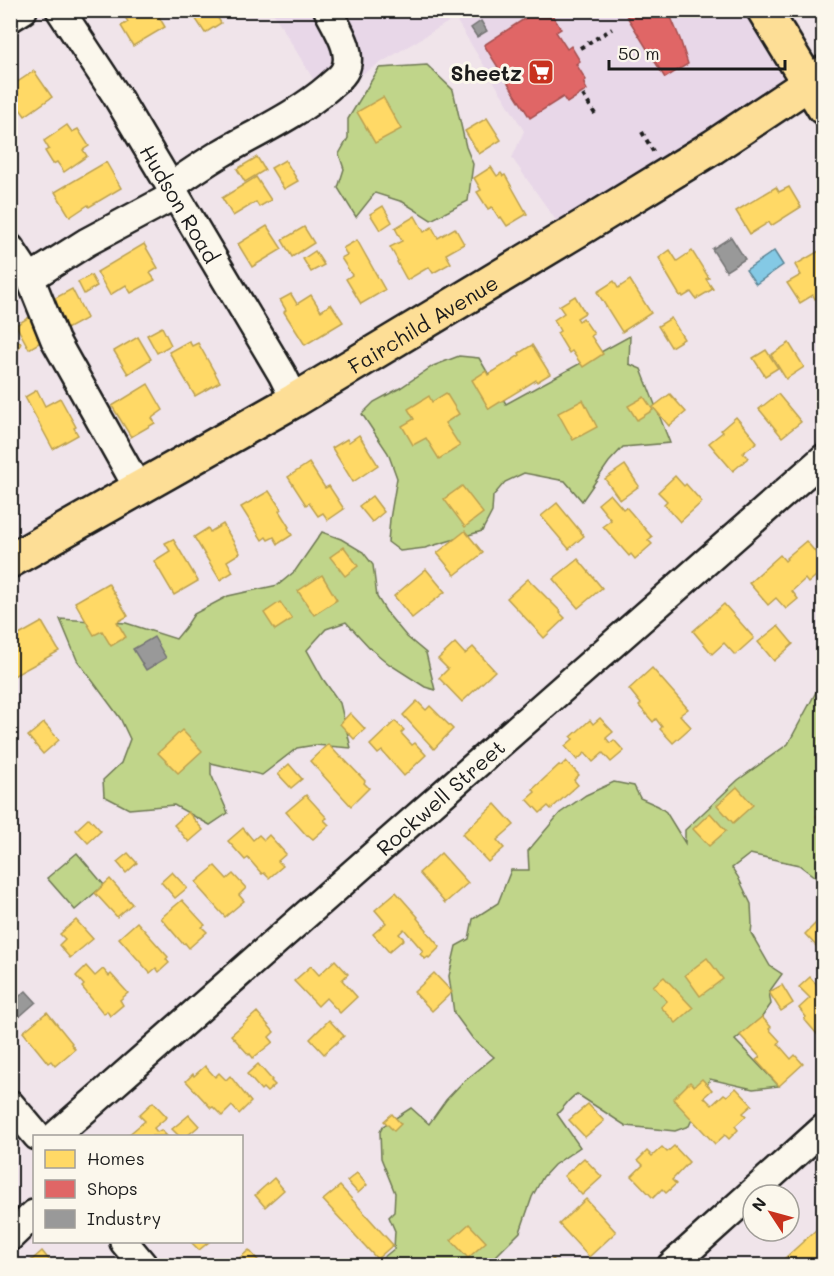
<svg xmlns="http://www.w3.org/2000/svg" width="834" height="1276" font-family="Mali,sans-serif">
  <style>
    .built { fill: #e8d7e8 }
    .green { fill: #c0d58a; stroke: #6e7853; stroke-width: 1.5 }
    .water { fill: #84c9e5; stroke: #5a8495; stroke-width: 1.5 }
    .homes { fill: #ffd966; stroke: #bba050; stroke-width: 1.5 }
    .shops { fill: #e06666; stroke: #a55050; stroke-width: 1.5 }
    .industry { fill: #999; stroke: #747474; stroke-width: 1.5 }
    .lines { fill: none; stroke-linecap: round; stroke-linejoin: round }
    .minor-casing { stroke: #1c1c1c; stroke-width: 32 }
    .major-casing { stroke: #1c1c1c; stroke-width: 38 }
    .path { stroke: #1c1c1c; stroke-width: 4; stroke-dasharray: 4.5 4.5; stroke-linecap: butt }
    .minor { stroke: #fbf7ec; stroke-width: 27 }
    .major { stroke: #fdde96; stroke-width: 33 }
    .labels { text-anchor: middle; dominant-baseline: central; stroke-width: 6; stroke-linejoin: round; paint-order: stroke }
    .poi-label { font-size: 21px; font-weight: bold; fill: #1c1c1c; stroke: #fbf7ec; text-anchor: end }
    .street-label { font-size: 21px; fill: #1c1c1c; stroke: #fbf7ec }
  </style>
  <rect width="100%" height="100%" fill="#f0e4ea"/>
  <filter id="ink" filterUnits="userSpaceOnUse"><feTurbulence type="fractalNoise" baseFrequency=".0167" numOctaves="2"/><feDisplacementMap in="SourceGraphic" scale="12" xChannelSelector="R" yChannelSelector="G"/><feConvolveMatrix kernelMatrix="1 2 1 2 8 2 1 2 1" color-interpolation-filters="sRGB"/></filter>
  <g filter="url(#ink)">
    <polygon class="built" points="272,11 764,11 809,84 567,236 512,158 524,131 455,18 324,97"/>
    <g class="green">
      <polygon points="427,65 453,90 466,147 473,164 468,201 431,220 403,202 375,193 356,217 338,188 344,169 339,154 348,138 348,119 379,68"/>
      <polygon points="630,336 629,364 641,369 670,443 623,447 609,462 582,501 565,481 524,473 505,482 493,496 492,512 482,531 425,548 400,551 388,542 390,519 397,478 388,453 362,414 374,402 400,388 433,366 459,356 479,358 506,404"/>
      <polygon points="322,532 341,539 363,552 373,565 377,597 387,613 407,637 426,653 435,690 425,687 389,664 371,649 346,622 326,629 307,650 323,679 340,703 351,748 315,745 297,748 262,775 211,763 211,774 228,813 210,825 174,805 129,809 104,796 103,780 121,763 130,739 120,718 77,660 60,619 126,623 176,639 185,628 194,614 228,596 278,585 295,571"/>
      <path d="M 823,679 L 823,883 L 799,865 L 750,854 L 732,868 L 738,877 L 751,904 L 752,924 L 751,933 L 770,966 L 782,974 L 769,992 L 771,1004 L 762,1017 L 735,1040 L 779,1086 L 753,1089 L 710,1079 L 689,1126 L 675,1131 L 626,1126 L 577,1094 C 568,1099 565,1107 557,1114 L 580,1147 L 554,1165 L 543,1177 L 532,1197 L 520,1232 L 487,1265 L 373,1266 L 394,1249 L 395,1231 L 389,1217 L 394,1212 L 395,1193 L 381,1158 L 380,1132 L 383,1126 L 411,1108 L 429,1124 L 446,1100 L 461,1084 L 494,1057 L 473,1039 L 454,1013 L 449,976 L 456,946 L 469,939 L 473,919 L 498,903 L 511,870 L 529,870 L 528,851 L 560,813 L 586,795 L 614,782 L 634,786 L 640,798 L 658,806 L 666,812 L 685,843 L 685,830 L 738,780 L 788,744 Z"/>
      <polygon points="77,853 104,885 75,910 47,878"/>
    </g>
    <polygon class="water" points="774,251 783,265 756,284 746,270"/>
    <g class="homes">
      <polygon points="121,10 155,10 165,27 133,46 121,26 128,22"/>
      <polygon points="190,10 213,10 221,23 205,33"/>
      <polygon points="34,71 52,97 25,116 10,95 10,87"/>
      <polygon points="383,97 401,129 375,143 357,112"/>
      <polygon points="487,118 501,140 479,154 465,131"/>
      <polygon points="67,125 72,132 78,129 89,146 83,150 87,156 64,172 57,162 53,164 45,151 49,149 44,141"/>
      <polygon points="257,157 265,170 245,182 237,169"/>
      <polygon points="285,160 298,181 284,189 271,168"/>
      <polygon points="106,162 121,188 89,207 88,205 70,217 55,192"/>
      <polygon points="491,167 497,176 501,173 503,176 505,175 527,214 507,226 501,217 499,218 492,207 488,209 477,192 481,190 474,178"/>
      <polygon points="256,177 271,200 259,207 256,202 233,216 222,198"/>
      <polygon points="776,187 779,192 789,187 801,207 771,226 769,222 750,234 736,211"/>
      <polygon points="383,206 392,222 380,230 370,214"/>
      <polygon points="415,216 424,232 432,227 438,238 455,228 464,244 446,254 451,263 433,273 429,267 407,280 397,262 398,261 390,247 402,241 395,228"/>
      <polygon points="267,226 282,249 252,267 238,244"/>
      <polygon points="304,227 314,243 292,257 282,240"/>
      <polygon points="357,240 385,290 361,304 346,279 352,275 341,258 347,255 343,248"/>
      <polygon points="144,244 158,268 150,273 155,280 131,293 126,285 110,295 97,272"/>
      <polygon points="824,248 824,294 815,299 813,295 800,303 787,283 801,275 795,265"/>
      <polygon points="670,250 677,261 692,251 709,278 706,279 713,289 696,299 691,292 683,297 682,295 680,296 664,269 665,268 659,258"/>
      <polygon points="315,251 324,265 311,272 303,259"/>
      <polygon points="91,275 97,286 84,294 78,282"/>
      <polygon points="630,280 651,313 622,332 597,292 614,281 618,288"/>
      <polygon points="72,289 87,318 63,331 48,302"/>
      <polygon points="291,294 297,304 311,295 321,311 331,304 343,322 305,345 284,312 286,310 280,300"/>
      <polygon points="575,296 585,313 577,318 579,321 583,318 594,334 591,336 603,354 583,367 572,351 569,353 557,333 560,331 554,320 564,313 559,306"/>
      <polygon points="31,316 44,340 29,349 16,325"/>
      <polygon points="671,318 684,339 671,347 658,326"/>
      <polygon points="162,327 171,345 157,353 147,335"/>
      <polygon points="138,337 151,359 128,374 114,351"/>
      <polygon points="10,338 21,343 14,359 10,358"/>
      <polygon points="189,341 192,346 198,343 220,382 195,396 169,352"/>
      <polygon points="789,343 804,367 786,379 771,355"/>
      <polygon points="532,345 550,374 537,382 536,380 489,409 472,380 486,371 488,375 520,355 519,353"/>
      <polygon points="766,350 778,368 765,376 753,358"/>
      <polygon points="148,384 163,410 152,418 155,423 131,437 112,406"/>
      <polygon points="37,390 45,406 60,398 76,427 74,428 78,435 53,449 25,397"/>
      <polygon points="446,393 459,414 445,423 460,446 439,459 426,438 413,445 402,426 414,419 408,409 429,396 432,402"/>
      <polygon points="670,394 686,412 669,426 653,407"/>
      <polygon points="778,394 801,422 782,437 759,409"/>
      <polygon points="644,397 653,410 637,420 628,406"/>
      <polygon points="583,400 597,427 573,440 558,413"/>
      <polygon points="736,417 757,442 743,453 748,458 733,471 709,443 723,432 721,430"/>
      <polygon points="359,435 378,465 353,482 332,448 347,439 349,442"/>
      <polygon points="309,463 325,488 329,486 344,509 328,520 323,513 318,516 309,503 306,505 288,477"/>
      <polygon points="625,465 639,486 620,500 605,479"/>
      <polygon points="675,476 684,486 686,484 702,502 680,522 664,504 667,501 658,492"/>
      <polygon points="462,486 483,513 465,527 444,499"/>
      <polygon points="269,491 281,509 279,511 289,527 288,528 292,535 278,544 274,537 268,540 266,537 262,540 241,507"/>
      <polygon points="610,494 623,509 626,507 652,537 648,540 652,544 635,559 631,554 629,556 603,526 611,520 598,504"/>
      <polygon points="372,496 384,512 372,522 359,506"/>
      <polygon points="557,503 584,536 569,549 541,516"/>
      <polygon points="223,524 240,553 227,561 233,572 220,580 194,537 208,528 210,532"/>
      <polygon points="465,531 483,553 455,575 437,553"/>
      <polygon points="173,539 198,581 174,595 154,561 170,551 165,543"/>
      <polygon points="806,541 824,562 824,569 808,583 805,579 792,591 798,599 786,609 776,598 768,605 749,583 780,555 785,561 787,559 786,558"/>
      <polygon points="344,547 358,566 345,576 330,557"/>
      <polygon points="578,559 602,588 578,608 553,579"/>
      <polygon points="426,569 445,592 412,618 394,596"/>
      <polygon points="322,575 337,600 314,615 298,591"/>
      <polygon points="528,579 561,612 560,613 565,618 544,638 507,598"/>
      <polygon points="108,583 128,616 117,622 126,637 111,646 102,631 94,635 75,602"/>
      <polygon points="280,602 292,619 275,630 264,613"/>
      <polygon points="724,604 754,638 735,655 724,643 712,654 693,631"/>
      <polygon points="42,622 59,651 10,678 10,640"/>
      <polygon points="778,626 793,644 774,661 758,642"/>
      <polygon points="455,643 465,654 473,647 495,671 462,702 439,678 448,669 438,659"/>
      <polygon points="652,668 688,709 680,715 691,727 673,743 660,729 662,727 656,719 653,722 639,706 641,704 629,689"/>
      <polygon points="417,701 426,710 430,706 453,729 434,749 403,715"/>
      <polygon points="350,713 365,729 354,739 340,724"/>
      <polygon points="600,718 613,732 606,738 610,743 614,740 624,751 611,762 603,753 593,762 585,753 577,760 565,746 573,739 571,737 590,720 593,724"/>
      <polygon points="395,721 404,730 401,733 412,745 415,743 426,755 404,776 382,751 378,754 370,745"/>
      <polygon points="44,723 59,740 43,754 28,736"/>
      <polygon points="182,730 202,751 178,773 158,753"/>
      <polygon points="328,744 341,758 342,757 365,781 364,783 369,788 351,806 310,761"/>
      <polygon points="566,761 579,775 574,780 578,785 551,809 548,806 540,813 527,799 535,792 533,789 559,765 561,766"/>
      <polygon points="289,764 302,779 291,788 278,774"/>
      <polygon points="737,787 753,805 733,823 717,805"/>
      <polygon points="306,795 327,818 324,820 329,825 313,839 308,835 307,836 286,812"/>
      <polygon points="495,804 514,825 497,840 504,848 488,862 462,834"/>
      <polygon points="824,811 824,829 816,816"/>
      <polygon points="188,812 203,830 189,842 174,825"/>
      <polygon points="710,813 726,831 709,846 693,829"/>
      <polygon points="89,818 101,831 88,843 76,830"/>
      <polygon points="243,828 253,840 259,835 264,840 269,835 286,854 278,861 283,866 269,878 264,873 262,874 248,858 245,860 228,841"/>
      <polygon points="128,853 137,863 126,873 117,862"/>
      <polygon points="441,853 468,883 445,903 419,873"/>
      <polygon points="215,866 227,879 233,874 246,888 239,895 244,901 225,917 199,888 200,887 196,882"/>
      <polygon points="172,872 187,888 175,898 161,882"/>
      <polygon points="110,879 132,904 117,917 95,893"/>
      <polygon points="396,892 418,917 417,918 427,930 426,931 440,947 429,958 428,957 425,959 420,954 423,951 404,929 399,934 404,939 389,952 373,934 386,923 375,910"/>
      <polygon points="182,900 205,925 202,927 207,932 189,948 185,943 183,944 161,918"/>
      <polygon points="824,915 824,949 821,951 805,934"/>
      <polygon points="76,920 93,939 70,958 59,945 65,939 60,934"/>
      <polygon points="137,922 168,957 166,959 169,963 159,972 156,968 150,973 119,938"/>
      <polygon points="707,958 723,979 700,996 685,975"/>
      <polygon points="335,960 348,974 342,980 357,997 340,1013 326,998 318,1006 294,981 311,966 319,975"/>
      <polygon points="86,966 95,976 103,969 109,976 111,974 128,993 120,1000 123,1005 110,1016 107,1011 104,1014 82,987 84,985 76,976"/>
      <polygon points="434,973 452,992 432,1011 414,992"/>
      <polygon points="664,977 693,1008 676,1023 661,1007 667,1001 653,986"/>
      <polygon points="810,977 824,993 823,1041 804,1019 806,1017 799,1008 810,998 799,987"/>
      <polygon points="782,985 793,1003 781,1011 769,992"/>
      <polygon points="47,1012 72,1043 71,1044 75,1049 55,1066 51,1061 48,1063 23,1032"/>
      <polygon points="257,1012 274,1032 269,1037 273,1042 253,1058 250,1054 249,1055 231,1035"/>
      <polygon points="762,1017 771,1027 769,1029 780,1041 778,1044 791,1059 795,1055 803,1064 779,1086 756,1060 760,1057 740,1035"/>
      <polygon points="329,1020 344,1036 324,1054 310,1039"/>
      <polygon points="258,1064 272,1080 271,1081 275,1085 267,1092 263,1088 261,1090 247,1074"/>
      <polygon points="205,1066 215,1077 219,1073 226,1080 230,1076 251,1102 239,1114 232,1106 222,1116 213,1107 211,1108 186,1081 193,1074 194,1076"/>
      <polygon points="702,1079 712,1090 704,1097 712,1105 724,1094 727,1096 736,1088 752,1105 743,1113 746,1116 735,1126 738,1130 729,1139 725,1135 715,1144 673,1099 690,1082 694,1086"/>
      <polygon points="153,1102 167,1117 154,1128 157,1132 161,1130 167,1136 127,1136 145,1121 139,1115"/>
      <polygon points="588,1104 604,1121 585,1137 569,1120"/>
      <polygon points="392,1114 401,1124 394,1131 384,1121"/>
      <polygon points="189,1115 199,1126 187,1136 179,1136 172,1129"/>
      <polygon points="674,1146 689,1162 672,1180 676,1184 666,1193 662,1189 653,1198 632,1176 643,1165 638,1160 647,1151 652,1156 662,1147 667,1152"/>
      <polygon points="584,1158 602,1177 582,1195 564,1176"/>
      <polygon points="357,1173 367,1185 358,1193 347,1181"/>
      <polygon points="274,1178 284,1190 265,1207 255,1195"/>
      <polygon points="340,1186 393,1245 377,1259 323,1200"/>
      <polygon points="586,1199 616,1232 589,1257 559,1224"/>
      <polygon points="469,1224 486,1242 468,1258 451,1240"/>
      <polygon points="816,1230 824,1238 824,1266 791,1266 785,1258"/>
      <polygon points="191,1242 209,1242 199,1250"/>
      <polygon points="249,1250 263,1266 230,1266"/>
      <polygon points="42,1251 54,1266 25,1266"/>
      <polygon points="553,1259 559,1266 545,1266"/>
    </g>
    <g class="shops">
      <polygon points="538,10 549,10 561,29 556,32 567,49 571,46 580,61 576,64 586,80 584,82 585,84 584,84 587,90 567,103 563,97 530,118 484,45"/>
      <polygon points="623,10 668,10 680,39 688,64 665,78"/>
    </g>
    <g class="industry">
      <polygon points="481,21 487,31 477,37 471,28"/>
      <polygon points="731,237 745,259 726,271 712,249"/>
      <polygon points="154,637 166,658 146,670 133,649"/>
      <polygon points="26,991 36,1002 19,1017 10,1006 10,1004"/>
    </g>
    <g class="lines">
      <g class="minor-casing">
        <g id="minor">
          <path id="s1" d="M 60,10 L 116,95 L 282,374 L 295,400"/>
          <polyline points="10,18 23,10"/>
          <path d="M 170,187 C 186,176 203,164 220,154 C 256,133 297,115 329,87 C 334,82 342,77 345,70 C 354,51 336,27 328,10"/>
          <polyline points="10,248 30,278 55,340 138,488"/>
          <polyline points="30,278 87,242 175,195"/>
          <polyline points="10,1104 37,1136"/>
          <path id="s2" d="M 55,1136 L 824,458"/>
          <polyline points="10,1237 34,1214"/>
          <polyline points="124,1242 144,1266"/>
          <polyline points="671,1266 824,1128"/>
        </g>
      </g>
      <g class="major-casing">
        <g id="major">
          <polyline points="764,10 824,108"/>
          <path id="s3" d="M 10,561 L 295,400 L 586,225 L 713,147 L 824,73"/>
        </g>
      </g>
      <g class="path">
        <polyline points="580,48 612,29"/>
        <polyline points="583,95 595,114"/>
        <polyline points="642,132 654,153"/>
      </g>
      <use href="#minor" class="minor"/>
      <use href="#major" class="major"/>
    </g>
  </g>
  <defs>
    <g id="supermarket-square" transform="scale(1.35)"><rect x="-9" y="-9" width="18" height="18" rx="4" fill="#c8321e" stroke="#fbf7ec"/><path d="M-6-5.5h2.5l.6 2H6L4.5 2H-2.5L-4.4-4H-6ZM-1.5 3.2a1.3 1.3 0 1 0 .1 0ZM3 3.2a1.3 1.3 0 1 0 .1 0Z" fill="#fff"/></g>
  </defs>
  <g fill-rule="evenodd">
    <use href="#supermarket-square" x="541" y="72"/>
  </g>
  <g class="labels">
    <g class="poi-label">
      <text x="522" y="72">Sheetz</text>
    </g>
    <g class="street-label">
      <text stroke="none"><textPath href="#s1" startOffset="228">Hudson Road</textPath></text>
      <text stroke="none"><textPath href="#s3" startOffset="476">Fairchild Avenue</textPath></text>
      <text stroke="none"><textPath href="#s2" startOffset="513">Rockwell Street</textPath></text>
    </g>
  </g>
  <rect width="834" height="1276" fill="none" stroke="#fbf7ec" stroke-width="36"/>
  <rect x="18" y="18" width="798" height="1240" fill="none" stroke="#1c1c1c" stroke-width="2" filter="url(#ink)"/>
  <rect x="33" y="1135" width="210" height="108" fill="#fbf7ec" stroke="#a29f99" stroke-width="1.5"/>
  <rect x="45" y="1150" width="30" height="18" fill="#ffd966" stroke="#a29f99" stroke-width="1.5"/>
  <text x="87" y="1165" font-size="18" fill="#1c1c1c">Homes</text>
  <rect x="45" y="1180" width="30" height="18" fill="#e06666" stroke="#a29f99" stroke-width="1.5"/>
  <text x="87" y="1195" font-size="18" fill="#1c1c1c">Shops</text>
  <rect x="45" y="1210" width="30" height="18" fill="#999999" stroke="#a29f99" stroke-width="1.5"/>
  <text x="87" y="1225" font-size="18" fill="#1c1c1c">Industry</text>
  <g transform="translate(771 1213) rotate(306)"><circle r="28" fill="#fbf7ec" stroke="#a29f99" stroke-width="1.5"/>
  <path d="M0-4.5L10 22L0 15L-10 22Z" fill="#c8321e"/>
  <text y="-9" font-size="16" font-weight="bold" text-anchor="middle" fill="#1c1c1c">N</text>
  </g>
  <path d="M609 60v9h176v-9" fill="none" stroke="#1c1c1c" stroke-width="3"/>
  <text x="618" y="60" font-size="18" fill="#1c1c1c" stroke="#fbf7ec" stroke-width="4.5" paint-order="stroke">50 m</text>
</svg>
